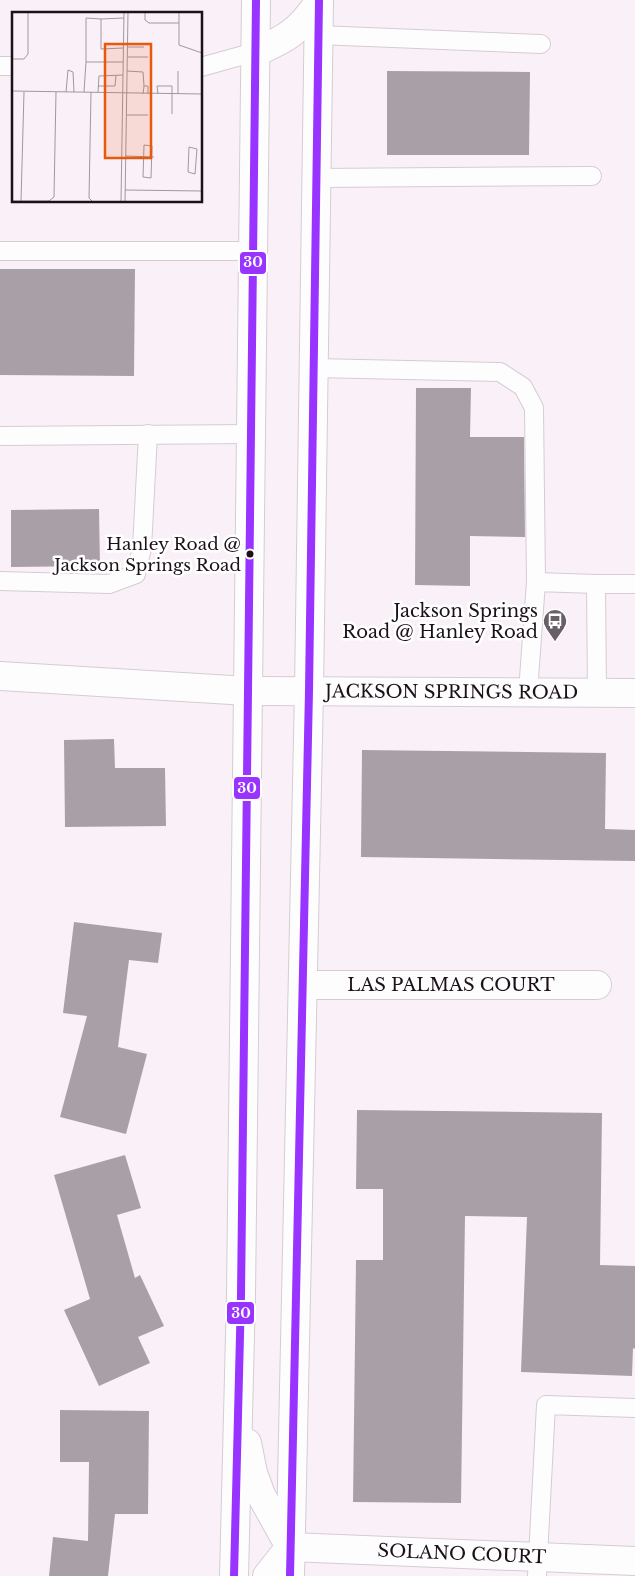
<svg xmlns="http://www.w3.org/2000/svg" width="635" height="1576" font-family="'Libre Baskerville',serif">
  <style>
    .building { fill: #a9a0a7 }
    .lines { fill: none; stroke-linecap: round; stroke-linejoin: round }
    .lane-casing { stroke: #d5ccd3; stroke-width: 20 }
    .street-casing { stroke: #d5ccd3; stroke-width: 30 }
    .secondary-casing { stroke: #d5ccd3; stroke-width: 30 }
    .lane { stroke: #fefdfe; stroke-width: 18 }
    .street { stroke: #fefdfe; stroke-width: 28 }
    .secondary { stroke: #fefdfe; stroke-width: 28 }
    .bus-1-casing { stroke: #fff; stroke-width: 11 }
    .bus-1 { stroke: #93f; stroke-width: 8 }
    .bus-dot { fill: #1b1219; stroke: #fff; stroke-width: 2 }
    .labels { text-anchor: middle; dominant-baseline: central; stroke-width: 5; stroke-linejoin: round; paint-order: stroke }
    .bus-label { font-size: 17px; fill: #1b1219; stroke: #fff; text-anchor: end }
    .poi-label { font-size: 18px; fill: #1b1219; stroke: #fff; text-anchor: end }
    .street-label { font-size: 18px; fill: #1b1219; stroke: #fff }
    .inset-road { fill: none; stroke: #a1989f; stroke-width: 1 }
    .view { fill: #e8590c; fill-opacity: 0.15; stroke: #e8590c; stroke-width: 2.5 }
    .inset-edge { fill: none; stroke: #1b1219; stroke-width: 2.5 }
    .line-badge { stroke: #fff; stroke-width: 2 }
    .badge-label { font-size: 14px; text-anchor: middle; font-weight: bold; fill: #fff }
  </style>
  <rect width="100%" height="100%" fill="#faf1f8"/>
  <g class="building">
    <polygon points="387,71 530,72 529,155 387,155"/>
    <polygon points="0,269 135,269 134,376 0,375"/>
    <polygon points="416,388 471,388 470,437 524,437 525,537 470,536 470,586 415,585"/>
    <polygon points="99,509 100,566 11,567 11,510"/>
    <polygon points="114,739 115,768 165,768 166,826 65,827 64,740"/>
    <polygon points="362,750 606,753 605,829 635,830 635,861 361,857"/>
    <polygon points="74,922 162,933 158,963 129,960 118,1047 147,1054 126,1134 60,1117 87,1016 63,1013"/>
    <polygon points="357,1110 602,1113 600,1265 635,1266 635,1349 633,1348 632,1376 521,1372 527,1217 465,1216 461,1503 353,1502 356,1260 383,1260 383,1189 356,1189"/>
    <polygon points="125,1155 141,1208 117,1215 135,1278 140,1275 164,1326 138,1337 150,1363 99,1386 64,1310 90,1299 54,1175"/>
    <polygon points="60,1410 149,1411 148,1514 115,1514 108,1576 49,1576 53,1537 88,1541 89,1462 60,1462"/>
  </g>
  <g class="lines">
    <g class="lane-casing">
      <g id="lane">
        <polyline points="318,35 541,44"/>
        <polyline points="0,66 14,66"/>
        <polyline points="201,67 255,52"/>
        <polyline points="316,178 592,176"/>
        <polyline points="0,251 252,251"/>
        <polyline points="314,368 500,372 523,387 534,408 536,582"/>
        <polyline points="0,436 251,434"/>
        <polyline points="0,581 109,584 136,574 142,548 148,434"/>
        <polyline points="596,584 635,584"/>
        <polyline points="528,692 536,582 596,584 597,692"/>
        <polyline points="537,1576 546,1405 635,1408"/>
      </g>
    </g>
    <g class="street-casing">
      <g id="street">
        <path id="s1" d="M 303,985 L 597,985"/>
        <path id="s2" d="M 290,1547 L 635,1561"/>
      </g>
    </g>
    <g class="secondary-casing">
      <g id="secondary">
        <path d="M 255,52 C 287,39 299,31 319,2"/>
        <path id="s3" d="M 0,676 L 248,691 L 635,693"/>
        <polyline points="247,1443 253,1473 261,1495 290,1547 267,1576"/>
        <polyline points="234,1576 241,1295 256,0"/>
        <polyline points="290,1576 309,691 319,0"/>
      </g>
    </g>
    <use href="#lane" class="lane"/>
    <use href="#street" class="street"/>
    <use href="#secondary" class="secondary"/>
    <g class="bus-1-casing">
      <g id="bus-1">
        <polyline points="234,1576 241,1295 256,0"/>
        <polyline points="290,1576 309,691 319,0"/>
      </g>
    </g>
    <use href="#bus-1" class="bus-1"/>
  </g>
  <defs>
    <g id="bus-pin" transform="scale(1.25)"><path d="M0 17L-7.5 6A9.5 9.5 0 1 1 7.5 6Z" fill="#696067" stroke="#fff"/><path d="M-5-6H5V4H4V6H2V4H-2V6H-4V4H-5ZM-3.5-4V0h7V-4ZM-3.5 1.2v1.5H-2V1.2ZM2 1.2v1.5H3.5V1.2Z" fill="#fff"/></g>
  </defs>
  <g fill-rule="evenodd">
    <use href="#bus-pin" x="555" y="621"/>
  </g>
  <circle class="bus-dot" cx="250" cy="554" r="4.5"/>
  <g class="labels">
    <g class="bus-label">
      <text x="241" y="544">Hanley Road @<tspan x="241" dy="21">Jackson Springs Road</tspan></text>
    </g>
    <g class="poi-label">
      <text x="538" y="611">Jackson Springs<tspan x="538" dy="21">Road @ Hanley Road</tspan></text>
    </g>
    <g class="street-label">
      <text stroke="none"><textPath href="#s3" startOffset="452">JACKSON SPRINGS ROAD</textPath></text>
      <text stroke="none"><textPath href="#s1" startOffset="148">LAS PALMAS COURT</textPath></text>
      <text stroke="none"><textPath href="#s2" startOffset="172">SOLANO COURT</textPath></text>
    </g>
  </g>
  <g transform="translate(12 12)">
    <rect width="190" height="190" fill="#faf1f8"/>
    <path class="inset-road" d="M 133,0 L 133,8 L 137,11 L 167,11 L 167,0M 167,11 L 167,33 L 190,41M 116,35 L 132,35M 111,36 L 89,37 L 89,7 L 112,6M 116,45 L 136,45M 0,47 L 12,47 L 16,42 L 16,0M 74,50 L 74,6 L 89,7M 115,59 L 131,60 L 132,74M 86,74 L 103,74 L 104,64M 0,79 L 190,82M 54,80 L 56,58 L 61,60 L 62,80M 72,80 L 74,50 L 111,50M 79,80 L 77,186 L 81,190M 86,80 L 87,64 L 111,63M 131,82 L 132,74 L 136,74 L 136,82M 146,82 L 145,74 L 160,74 L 160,102M 166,82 L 166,59M 115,103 L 136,103M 132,133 L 140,134 L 139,166 L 131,165 ZM 177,135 L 185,137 L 183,162 L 176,160 ZM 114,144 L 142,145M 113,178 L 190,179M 0,189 L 37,189 L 42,185 L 44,80M 9,189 L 12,80M 109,190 L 112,0M 113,190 L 116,0"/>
    <path class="view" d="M 93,32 L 139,32 L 139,146 L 93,146 Z"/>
    <rect width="190" height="190" class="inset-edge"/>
  </g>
  <g class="line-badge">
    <rect x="239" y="251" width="28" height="24" rx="5" fill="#93f"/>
    <rect x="233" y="776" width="28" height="24" rx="5" fill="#93f"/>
    <rect x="226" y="1301" width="29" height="24" rx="5" fill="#93f"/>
  </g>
  <g class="badge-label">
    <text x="253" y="267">30</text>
    <text x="247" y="793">30</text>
    <text x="241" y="1318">30</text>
  </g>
</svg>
